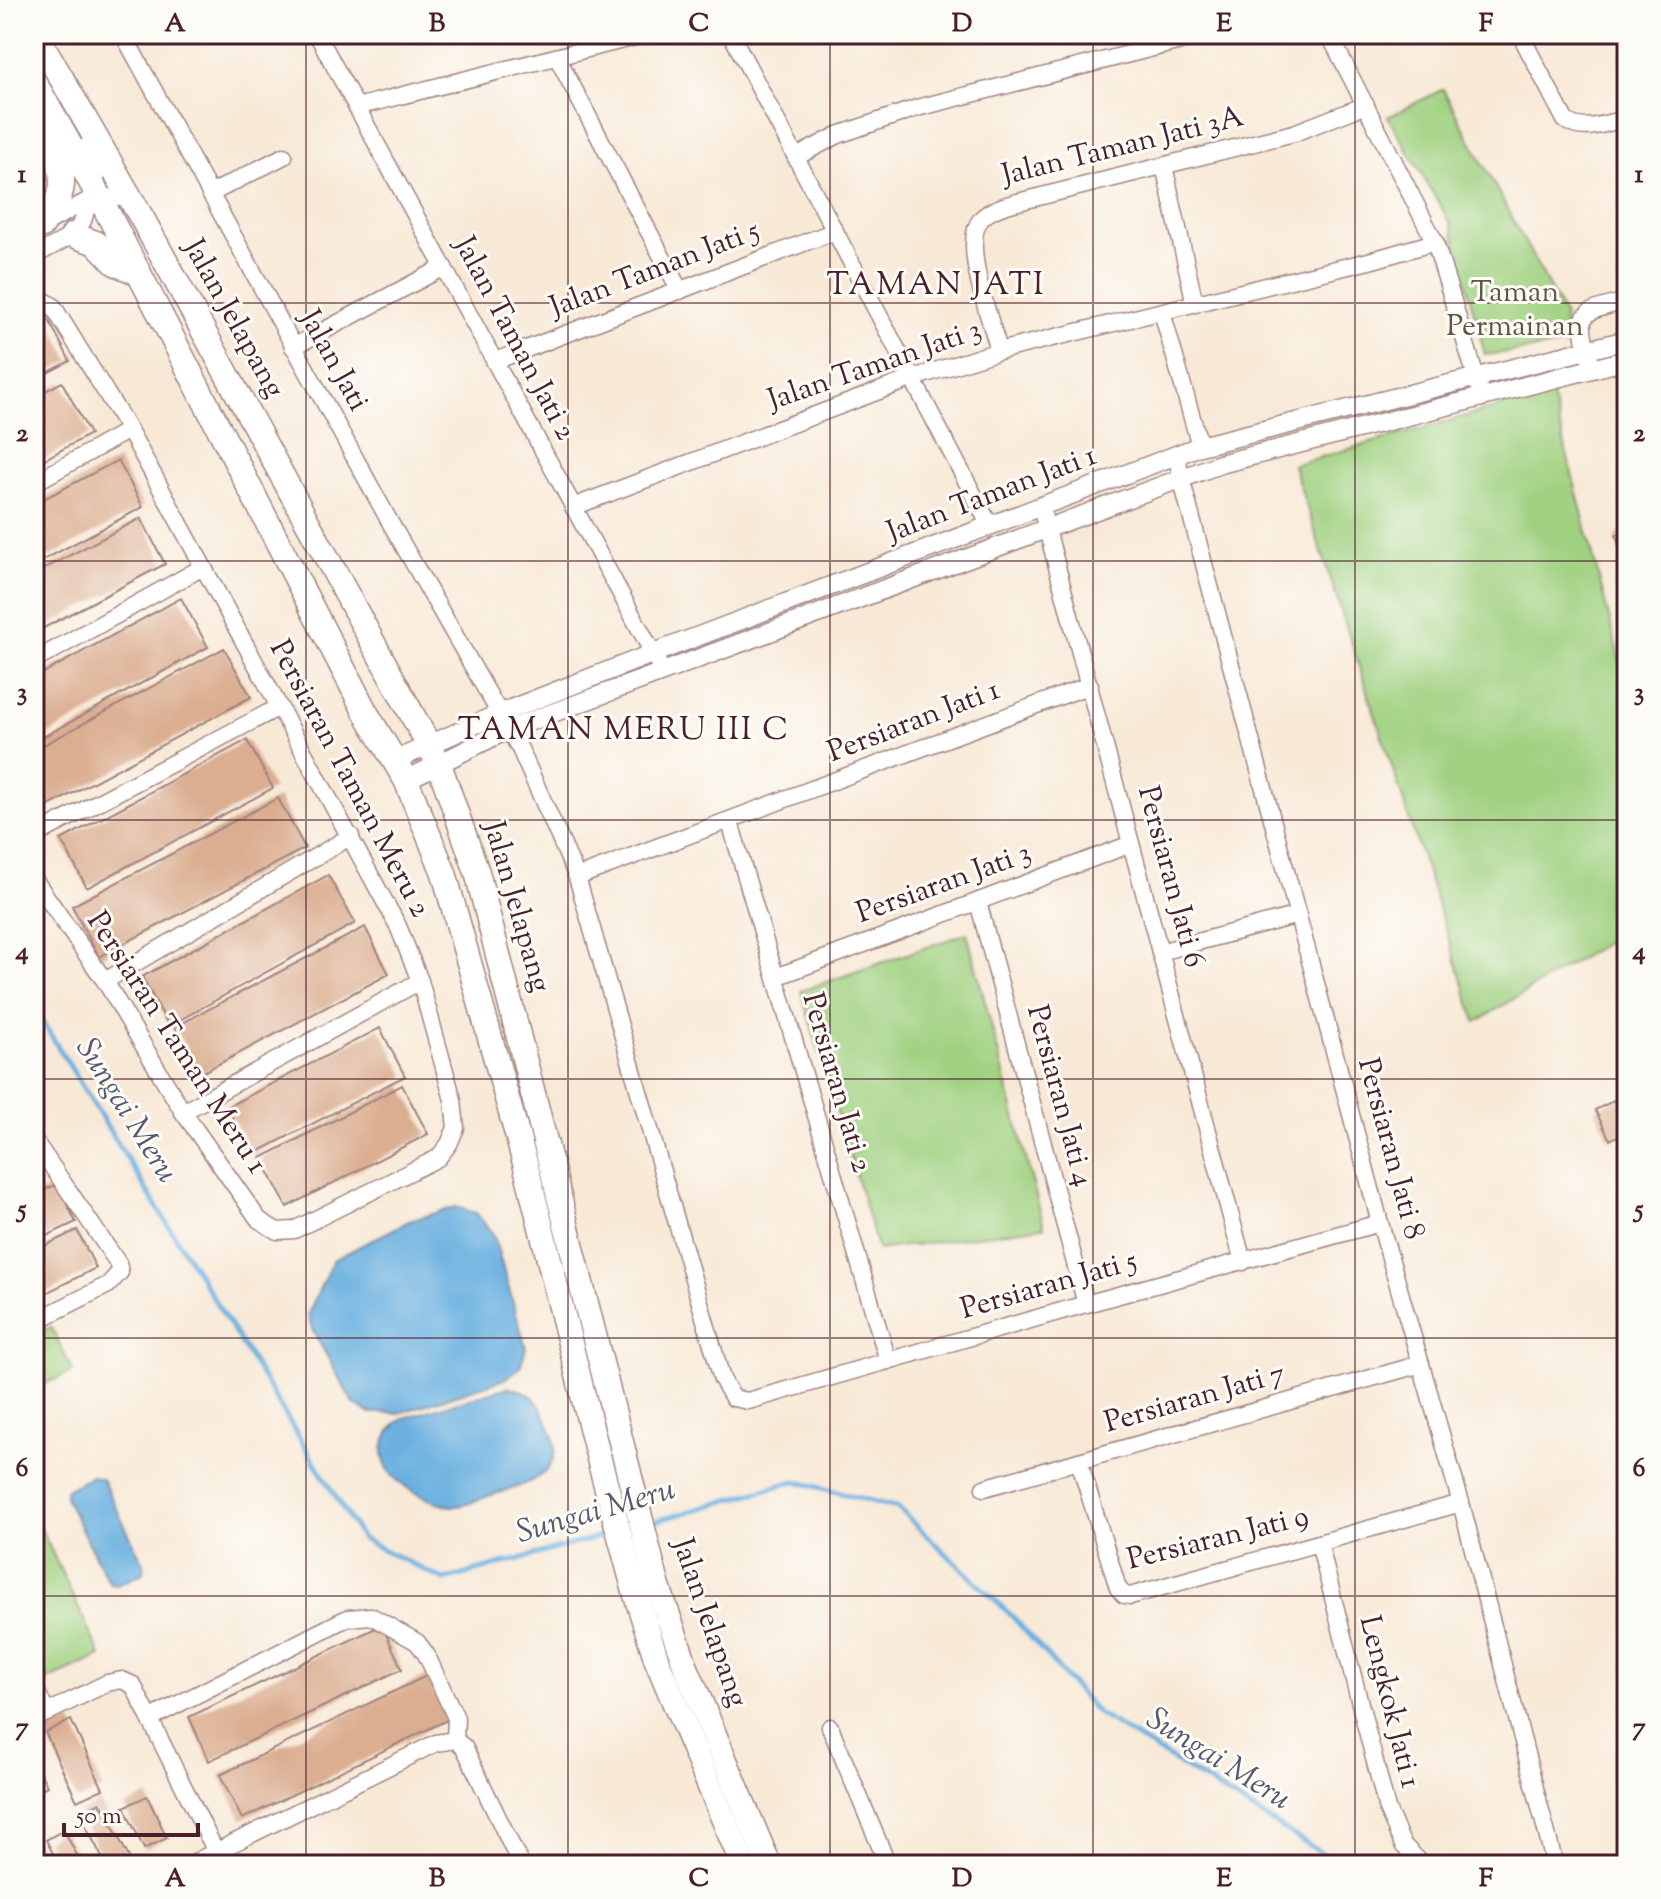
<svg xmlns="http://www.w3.org/2000/svg" width="1661" height="1899" font-family="'Sorts Mill Goudy',serif">
  <style>
    .green { fill: #a0d181; stroke: #757856; stroke-width: 2 }
    .water { fill: #6ab0e0; stroke: #5a6886; stroke-width: 2 }
    .lines { fill: none; stroke-linecap: round; stroke-linejoin: round }
    .stream { stroke: #6ab0e0; stroke-width: 5 }
    .building { fill: #dbae91 }
    .minor-casing { stroke: #a18481; stroke-width: 19 }
    .tertiary-casing { stroke: #a18481; stroke-width: 21 }
    .primary-casing { stroke: #a18481; stroke-width: 27 }
    .minor { stroke: #fff; stroke-width: 16 }
    .tertiary { stroke: #fff; stroke-width: 18 }
    .primary { stroke: #fff; stroke-width: 24 }
    .grid { fill: none; stroke: #4a1f2b; stroke-width: 2; stroke-opacity: 0.55 }
    .labels { text-anchor: middle; dominant-baseline: central; stroke-width: 6; stroke-linejoin: round; paint-order: stroke }
    .street-label { font-size: 30px; fill: #4a1f2b; stroke: #fdfcf7 }
    .park-label { font-size: 30px; fill: #645445; stroke: #fdfcf7 }
    .neighbourhood-label { font-size: 32px; letter-spacing: 2px; fill: #4a1f2b; stroke: #fdfcf7 }
    .water-label { font-size: 32px; font-style: italic; fill: #575973; stroke: #fdfcf7 }
    .neatline { fill: none; stroke: #4a1f2b; stroke-width: 3 }
    .grid-label { font-size: 26px; text-anchor: middle; font-weight: bold; fill: #4a1f2b }
  </style>
  <rect width="100%" height="100%" fill="#fdfcf7"/>
  <filter id="ink" filterUnits="userSpaceOnUse"><feTurbulence type="fractalNoise" baseFrequency=".0125" numOctaves="2"/><feDisplacementMap in="SourceGraphic" scale="16" xChannelSelector="R" yChannelSelector="G"/><feConvolveMatrix kernelMatrix="1 2 1 2 8 2 1 2 1" color-interpolation-filters="sRGB"/></filter>
  <filter id="wash" filterUnits="userSpaceOnUse"><feTurbulence type="fractalNoise" baseFrequency=".006" numOctaves="4" result="noise"/><feDisplacementMap in="SourceGraphic" scale="32" xChannelSelector="R" yChannelSelector="G"/><feGaussianBlur stdDeviation="1.8" result="paint"/><feColorMatrix in="noise" values="0 0 0 0 0 0 0 0 0 0 0 0 0 0 0 0 0 1.4 0 .05"/><feComposite in="paint" operator="in"/></filter>
  <g filter="url(#wash)">
    <rect width="100%" height="100%" fill="#f8e9d7"/>
    <g class="green">
      <polygon points="1443,89 1564,315 1565,345 1485,355 1451,224 1388,117"/>
      <polygon points="1551,392 1627,688 1627,930 1476,1022 1293,465"/>
      <polygon points="967,933 1044,1227 878,1250 801,991"/>
      <polygon points="51,1327 73,1371 34,1389 34,1335"/>
      <polygon points="34,1514 101,1656 46,1681 34,1656"/>
    </g>
    <g class="water">
      <polygon points="456,1207 476,1213 493,1234 526,1348 520,1367 505,1379 399,1413 369,1413 353,1403 312,1329 308,1314 333,1260 409,1221"/>
      <path d="M 509,1387 C 536,1392 539,1403 550,1427 C 571,1474 523,1486 488,1496 C 478,1500 464,1507 453,1506 C 441,1506 429,1499 418,1494 C 383,1476 369,1449 401,1419 Z"/>
      <polygon points="92,1476 102,1479 144,1565 143,1573 117,1585 110,1583 106,1577 65,1497 66,1490"/>
    </g>
    <g class="lines">
      <g class="stream">
        <polyline points="34,1008 362,1539 444,1580 613,1533"/>
        <polyline points="649,1523 795,1481 898,1508 1012,1616 1097,1713 1341,1865"/>
      </g>
    </g>
    <g id="blocks">
      <g class="building">
        <polygon points="34,315 49,320 70,361 34,380"/>
        <polygon points="62,382 90,434 34,465 34,397"/>
        <polygon points="118,460 143,507 34,565 34,504"/>
        <polygon points="141,518 165,564 34,633 34,574"/>
        <polygon points="1627,532 1627,570 1626,570 1616,535"/>
        <polygon points="181,598 208,647 34,742 34,678"/>
        <polygon points="224,648 251,697 34,814 34,750"/>
        <polygon points="247,740 273,788 87,888 61,840"/>
        <polygon points="278,798 305,848 99,957 72,906"/>
        <polygon points="328,875 355,923 169,1026 142,977"/>
        <polygon points="365,927 389,974 200,1074 175,1027"/>
        <polygon points="380,1028 405,1076 252,1155 227,1107"/>
        <polygon points="402,1085 428,1134 287,1207 261,1158"/>
        <polygon points="1627,1094 1627,1131 1610,1140 1595,1110"/>
        <polygon points="1627,1154 1627,1173 1619,1158"/>
        <polygon points="57,1184 76,1222 34,1242 34,1195"/>
        <polygon points="77,1230 96,1268 34,1299 34,1251"/>
        <polygon points="382,1625 402,1669 209,1761 189,1717"/>
        <polygon points="428,1675 449,1719 242,1819 220,1775"/>
        <polygon points="71,1720 103,1789 77,1801 45,1732"/>
        <polygon points="34,1760 47,1786 34,1793"/>
        <polygon points="147,1796 167,1838 144,1849 124,1807"/>
        <polygon points="100,1802 133,1865 106,1865 79,1813"/>
        <polygon points="64,1830 82,1865 59,1865 46,1840"/>
        <polygon points="37,1843 49,1865 34,1865 34,1845"/>
      </g>
    </g>
  </g>
  <g filter="url(#ink)">
    <use href="#blocks" fill-opacity="0" stroke="#a18481" stroke-width="2"/>
    <g class="lines">
      <g class="minor-casing">
        <g id="minor">
          <polyline points="123,34 391,524 520,749 577,877 722,1379 733,1398 748,1401 1086,1304 1380,1223"/>
          <polyline points="317,34 662,670"/>
          <polyline points="731,34 990,526"/>
          <polyline points="1329,34 1435,242 1479,387"/>
          <path d="M 1520,34 L 1565,120 C 1582,134 1607,123 1627,118"/>
          <polyline points="557,57 680,291"/>
          <polyline points="356,107 647,34"/>
          <polyline points="796,157 838,135 917,108 1208,34"/>
          <polyline points="1164,166 1195,304"/>
          <polyline points="210,194 284,156"/>
          <polyline points="46,223 91,199 130,196"/>
          <polyline points="34,256 73,235 83,221 99,169 88,145"/>
          <polyline points="34,300 42,299 53,306 129,430 398,926 420,981 453,1100 456,1128 449,1144 438,1158 294,1230 277,1231 259,1220 183,1112 105,981 34,879"/>
          <polyline points="1162,312 1200,446"/>
          <polyline points="293,347 444,267"/>
          <path d="M 999,351 C 992,322 960,244 981,219 C 992,207 1011,204 1026,200 L 1294,133 L 1366,105"/>
          <path d="M 1590,359 C 1575,310 1581,313 1627,301"/>
          <polyline points="495,361 835,231"/>
          <polyline points="1177,455 1181,478 1380,1223 1461,1503 1555,1865"/>
          <polyline points="34,483 129,430"/>
          <polyline points="573,507 913,378 999,351 1369,261 1435,242"/>
          <polyline points="1041,507 1243,1262"/>
          <polyline points="34,661 203,567"/>
          <polyline points="730,822 888,1361"/>
          <polyline points="34,836 279,707"/>
          <polyline points="577,877 1090,685"/>
          <polyline points="978,902 1086,1304"/>
          <polyline points="1160,952 1298,915"/>
          <polyline points="776,977 1131,844"/>
          <polyline points="105,981 351,836"/>
          <polyline points="183,1112 420,981"/>
          <polyline points="34,1140 118,1263 120,1272 108,1285 34,1322"/>
          <polyline points="1079,1461 1118,1588 1124,1595 1130,1596 1461,1503"/>
          <polyline points="984,1488 1421,1364"/>
          <polyline points="1319,1543 1387,1809 1403,1845 1423,1865"/>
          <polyline points="34,1686 47,1713"/>
          <polyline points="151,1718 339,1622 348,1618 371,1616 417,1642 426,1654 456,1718 455,1740"/>
          <polyline points="34,1719 107,1683 122,1680 133,1685 216,1852"/>
          <polyline points="830,1727 888,1865"/>
          <polyline points="455,1740 464,1747 521,1865"/>
          <polyline points="189,1865 436,1743 455,1740"/>
        </g>
      </g>
      <g class="tertiary-casing">
        <g id="tertiary">
          <polyline points="396,760 498,714 654,653 1200,446 1627,340"/>
          <polyline points="406,780 507,730 1220,464 1627,360"/>
        </g>
      </g>
      <g class="primary-casing">
        <g id="primary">
          <polyline points="36,34 143,220 439,764 477,872 657,1584 687,1670 769,1865"/>
          <polyline points="34,82 100,198 366,713 406,780 444,873 525,1163 600,1463 636,1595 657,1661 743,1865"/>
          <path d="M 42,225 C 77,178 56,177 55,130"/>
          <polyline points="73,235 96,243 115,263 136,272"/>
        </g>
      </g>
      <use href="#minor" class="minor"/>
      <use href="#tertiary" class="tertiary"/>
      <use href="#primary" class="primary"/>
    </g>
  </g>
  <path class="grid" d="M 306,34 L 306,1865M 568,34 L 568,1865M 830,34 L 830,1865M 1093,34 L 1093,1865M 1355,34 L 1355,1865M 34,303 L 1627,303M 34,561 L 1627,561M 34,820 L 1627,820M 34,1079 L 1627,1079M 34,1338 L 1627,1338M 34,1596 L 1627,1596"/>
  <g class="labels">
    <g class="street-label">
      <text transform="translate(1123 147) rotate(-14)">Jalan Taman Jati 3A</text>
      <text transform="translate(655 270) rotate(-21)">Jalan Taman Jati 5</text>
      <text transform="translate(233 319) rotate(61)">Jalan Jelapang</text>
      <text transform="translate(514 339) rotate(62)">Jalan Taman Jati 2</text>
      <text transform="translate(333 361) rotate(61)">Jalan Jati</text>
      <text transform="translate(875 366) rotate(-19)">Jalan Taman Jati 3</text>
      <text transform="translate(992 495) rotate(-21)">Jalan Taman Jati 1</text>
      <text transform="translate(914 722) rotate(-21)">Persiaran Jati 1</text>
      <text transform="translate(349 779) rotate(62)">Persiaran Taman Meru 2</text>
      <text transform="translate(1170 877) rotate(75)">Persiaran Jati 6</text>
      <text transform="translate(944 884) rotate(-20)">Persiaran Jati 3</text>
      <text transform="translate(516 907) rotate(74)">Jalan Jelapang</text>
      <text transform="translate(176 1043) rotate(57)">Persiaran Taman Meru 1</text>
      <text transform="translate(836 1083) rotate(74)">Persiaran Jati 2</text>
      <text transform="translate(1059 1096) rotate(75)">Persiaran Jati 4</text>
      <text transform="translate(1390 1149) rotate(75)">Persiaran Jati 8</text>
      <text transform="translate(1049 1286) rotate(-16)">Persiaran Jati 5</text>
      <text transform="translate(1195 1399) rotate(-16)">Persiaran Jati 7</text>
      <text transform="translate(1218 1539) rotate(-14)">Persiaran Jati 9</text>
      <text transform="translate(709 1623) rotate(71)">Jalan Jelapang</text>
      <text transform="translate(1389 1702) rotate(76)">Lengkok Jati 1</text>
    </g>
    <g class="park-label">
      <text x="1515" y="293">Taman<tspan x="1515" dy="34">Permainan</tspan></text>
    </g>
    <g class="neighbourhood-label">
      <text x="936" y="286">TAMAN JATI</text>
      <text x="624" y="731">TAMAN MERU III C</text>
    </g>
    <g class="water-label">
      <text transform="translate(126 1111) rotate(58)">Sungai Meru</text>
      <text transform="translate(596 1512) rotate(-16)">Sungai Meru</text>
      <text transform="translate(1218 1760) rotate(32)">Sungai Meru</text>
    </g>
  </g>
  <rect width="1661" height="1899" fill="none" stroke="#fdfcf7" stroke-width="88"/>
  <path d="M64 1823v12h134v-12" fill="none" stroke="#4a1f2b" stroke-width="4"/>
  <text x="76" y="1823" font-size="24" fill="#4a1f2b" stroke="#fdfcf7" stroke-width="6" paint-order="stroke">50 m</text>
  <rect x="44" y="44" width="1573" height="1811" class="neatline"/>
  <g class="grid-label">
    <text x="175" y="31">A</text>
    <text x="437" y="31">B</text>
    <text x="699" y="31">C</text>
    <text x="962" y="31">D</text>
    <text x="1224" y="31">E</text>
    <text x="1486" y="31">F</text>
    <text x="22" y="182">1</text>
    <text x="1639" y="182">1</text>
    <text x="22" y="441">2</text>
    <text x="1639" y="441">2</text>
    <text x="22" y="700">3</text>
    <text x="1639" y="700">3</text>
    <text x="22" y="959">4</text>
    <text x="1639" y="959">4</text>
    <text x="22" y="1217">5</text>
    <text x="1639" y="1217">5</text>
    <text x="22" y="1476">6</text>
    <text x="1639" y="1476">6</text>
    <text x="22" y="1735">7</text>
    <text x="1639" y="1735">7</text>
    <text x="175" y="1886">A</text>
    <text x="437" y="1886">B</text>
    <text x="699" y="1886">C</text>
    <text x="962" y="1886">D</text>
    <text x="1224" y="1886">E</text>
    <text x="1486" y="1886">F</text>
  </g>
</svg>
